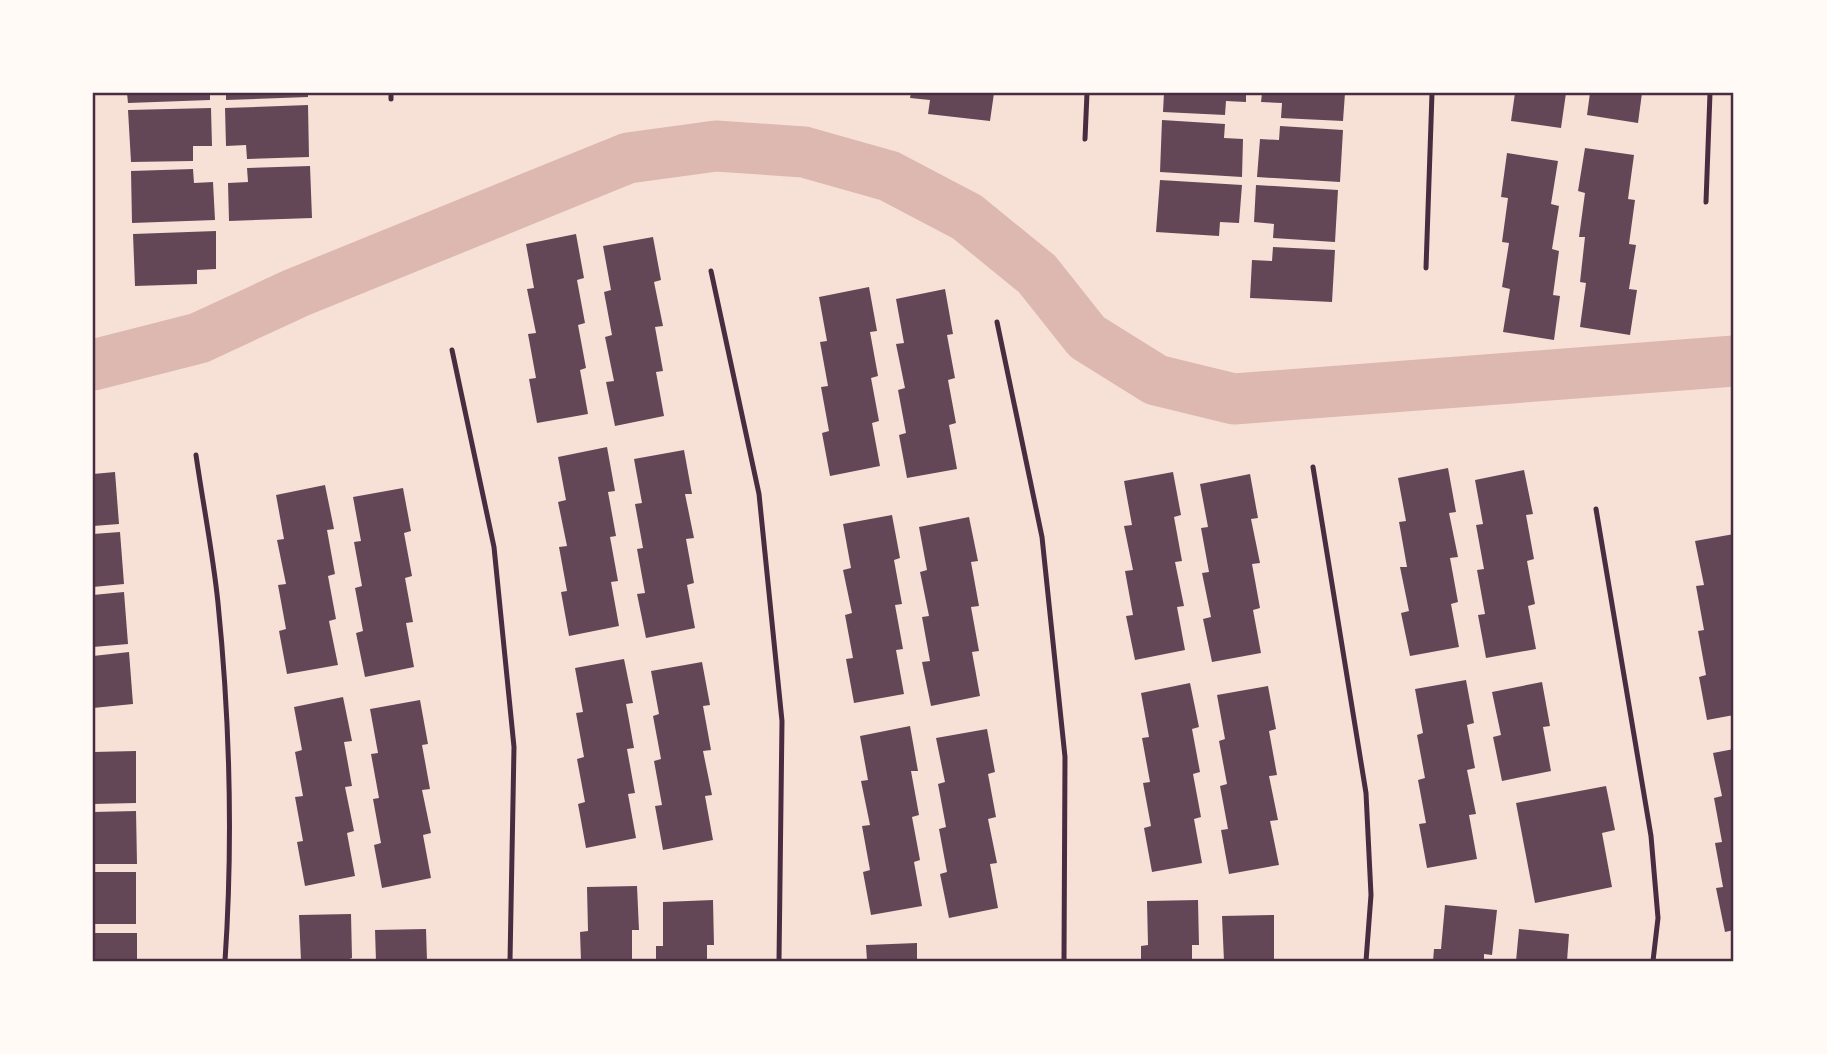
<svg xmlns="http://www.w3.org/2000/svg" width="1827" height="1054" font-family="'Varela Round',sans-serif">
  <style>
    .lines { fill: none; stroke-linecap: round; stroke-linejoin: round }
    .canal { stroke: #dcb8b0; stroke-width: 51 }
    .building { fill: #644757 }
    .service { stroke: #4a2c40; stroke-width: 5 }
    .neatline { fill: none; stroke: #4a2c40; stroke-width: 2.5 }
  </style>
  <rect width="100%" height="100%" fill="#f7e1d7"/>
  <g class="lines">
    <polyline class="canal" points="93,365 199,338 296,293 628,158 716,146 804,152 889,176 967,217 1037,274 1087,337 1156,380 1234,399 1734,361"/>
  </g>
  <g class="building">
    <polygon points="127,93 210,93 210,100 128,103"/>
    <polygon points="226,93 308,93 308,97 226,100"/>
    <polygon points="911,93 994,93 990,121 928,114 930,100 910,98"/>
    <polygon points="1164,93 1246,93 1246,102 1226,101 1225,115 1163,112"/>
    <polygon points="1262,93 1345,93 1343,121 1281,118 1282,103 1261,102"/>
    <polygon points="1515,93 1566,93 1561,128 1511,121"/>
    <polygon points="1590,93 1642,93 1638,123 1587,115"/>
    <polygon points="308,105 309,157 247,159 246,145 226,146 225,108"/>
    <polygon points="211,108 212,146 193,146 193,161 131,162 128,110"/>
    <polygon points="1162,120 1225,124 1224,138 1243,139 1242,177 1160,172"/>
    <polygon points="1280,126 1343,130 1340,182 1257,177 1260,139 1279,140"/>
    <polygon points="1585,148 1634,155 1628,199 1635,200 1629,244 1636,245 1629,289 1637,290 1630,335 1580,327 1586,283 1580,282 1585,237 1579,237 1585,193 1578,191"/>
    <polygon points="1507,153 1558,161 1551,204 1559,206 1552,249 1559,251 1553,295 1560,296 1554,340 1503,332 1510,289 1502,287 1509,243 1502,242 1508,198 1501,197"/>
    <polygon points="310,166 312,218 229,221 228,183 248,182 247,168"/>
    <polygon points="193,169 194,183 213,182 215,220 132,223 131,171"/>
    <polygon points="1160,180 1242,185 1239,223 1220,222 1219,236 1156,232"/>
    <polygon points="1256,185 1338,190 1335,242 1273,238 1274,224 1254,222"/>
    <polygon points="216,231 216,269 197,270 197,284 135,286 133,234"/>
    <polygon points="576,234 584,278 577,280 585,323 578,325 586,368 580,370 588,414 537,423 529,379 536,378 528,334 536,333 527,289 534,288 526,244"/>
    <polygon points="653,237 661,280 654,282 663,326 655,327 663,371 656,372 664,416 615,426 606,382 614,381 605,337 612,335 604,292 611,290 603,246"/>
    <polygon points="1273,247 1335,250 1332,302 1250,298 1252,260 1272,261"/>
    <polygon points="869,287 877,331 870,332 878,376 871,378 879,421 872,423 880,466 830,476 822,433 829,431 821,387 828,386 820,342 827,341 819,297"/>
    <polygon points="945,289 953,334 947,335 955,378 948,380 956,423 949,425 957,469 907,478 899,435 906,433 898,390 905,388 896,344 904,343 896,299"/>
    <polygon points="607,447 615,491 608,492 616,536 610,537 618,581 611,582 619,626 569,636 561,592 567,591 559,547 567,546 558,502 566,500 558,457"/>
    <polygon points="684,450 692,494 685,494 694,538 686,539 694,583 687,585 695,628 646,638 637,594 645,593 637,549 643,548 635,504 642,503 634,459"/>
    <polygon points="1448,468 1456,512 1449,513 1458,557 1450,558 1458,602 1451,604 1459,647 1410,656 1401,613 1409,611 1400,567 1407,567 1399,522 1406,521 1398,478"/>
    <polygon points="1524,470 1533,514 1526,515 1534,559 1527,561 1535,604 1528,606 1536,649 1486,658 1478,615 1485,614 1477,570 1484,569 1476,525 1483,524 1475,480"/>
    <polygon points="115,472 119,524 93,526 93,474"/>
    <polygon points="1173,472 1181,515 1174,517 1182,561 1175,562 1184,606 1177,607 1185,650 1135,660 1126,616 1133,615 1125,571 1133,570 1124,526 1132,525 1124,481"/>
    <polygon points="1250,474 1258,518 1251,519 1260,563 1252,564 1260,608 1253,610 1261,653 1212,662 1203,619 1211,617 1202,573 1209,572 1201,528 1208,527 1200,484"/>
    <polygon points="325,485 334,529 327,530 335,574 328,576 336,619 329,621 338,665 287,674 279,631 286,629 278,585 286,584 277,540 284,539 276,495"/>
    <polygon points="403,488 411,531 404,533 412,576 405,578 413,622 406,623 414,667 365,677 356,633 363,631 355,588 362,586 354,542 361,541 353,497"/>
    <polygon points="892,515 900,558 894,560 902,604 895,605 903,649 896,650 904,694 854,703 846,659 853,658 845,615 852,613 843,570 851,568 843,524"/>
    <polygon points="969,517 978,561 971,562 979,606 971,607 979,651 972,652 980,696 931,706 922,662 930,661 922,617 929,616 920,572 927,570 919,527"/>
    <polygon points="120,532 124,584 93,587 93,534"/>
    <polygon points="1734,534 1734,715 1707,720 1699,677 1706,675 1698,631 1704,630 1696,586 1704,585 1695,541"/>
    <polygon points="124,592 128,644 93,647 93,595"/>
    <polygon points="129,652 133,704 93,708 93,656"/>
    <polygon points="624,659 633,703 626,704 634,748 627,749 635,793 628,794 636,838 586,848 578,804 585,802 577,759 584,757 576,713 583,712 575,668"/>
    <polygon points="702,662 710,705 703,706 711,750 703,751 712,795 705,796 713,840 663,850 655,806 662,805 654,761 661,759 653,716 659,714 651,671"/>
    <polygon points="1466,680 1474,723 1467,725 1475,768 1467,770 1476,814 1469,815 1477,859 1427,868 1419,824 1426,823 1418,780 1425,778 1417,735 1423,733 1415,689"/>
    <polygon points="1542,682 1550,726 1543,727 1551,771 1502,781 1493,737 1501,735 1492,692"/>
    <polygon points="1190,683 1199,727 1192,729 1200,772 1193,774 1201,817 1194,819 1202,863 1152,872 1144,828 1151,826 1143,783 1150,782 1142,738 1149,737 1141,693"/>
    <polygon points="1268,686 1276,729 1269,731 1277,775 1269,776 1278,820 1270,821 1279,865 1229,874 1221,830 1228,829 1220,786 1227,784 1219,741 1225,739 1217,695"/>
    <polygon points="343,697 352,741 344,742 352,786 345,787 354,831 347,833 355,876 305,886 297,842 303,841 295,797 303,796 295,752 302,750 294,707"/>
    <polygon points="420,700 428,744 422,745 430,789 422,790 431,833 423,835 431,878 382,888 374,845 381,843 373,799 379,798 371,754 378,753 370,709"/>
    <polygon points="910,726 918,771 911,771 919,815 912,817 920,860 914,862 922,906 871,915 863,872 870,870 862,826 870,825 861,781 868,780 860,736"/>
    <polygon points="987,729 995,772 988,774 996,817 988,819 997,863 990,864 998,908 949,918 940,874 947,872 939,829 946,827 938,784 945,782 936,738"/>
    <polygon points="1734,749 1734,930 1725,932 1716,888 1723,887 1715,843 1722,842 1714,798 1722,796 1713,753"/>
    <polygon points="136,751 136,803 93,804 93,752"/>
    <polygon points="1606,786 1615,830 1602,833 1612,887 1535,903 1516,803"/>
    <polygon points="136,811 137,864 93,864 93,812"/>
    <rect x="93" y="872" width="43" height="52"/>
    <polygon points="637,886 639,930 632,930 632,961 581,961 580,932 588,931 587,887"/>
    <polygon points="713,900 714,945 707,945 707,961 656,961 656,946 663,946 663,902"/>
    <polygon points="1198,900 1199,945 1192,945 1192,961 1141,961 1141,946 1148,945 1147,901"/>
    <polygon points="1445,905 1497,910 1492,955 1484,954 1484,961 1433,961 1434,949 1441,949"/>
    <polygon points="351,914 352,958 344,961 301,961 299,915"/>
    <polygon points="1274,915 1274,959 1224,961 1222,916"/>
    <polygon points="426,929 427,961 376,961 375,930"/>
    <polygon points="1519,929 1569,934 1567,961 1516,961"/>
    <rect x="93" y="933" width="44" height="28"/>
    <polygon points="917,943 917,961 867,961 866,945"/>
  </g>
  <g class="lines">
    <g class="service">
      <polyline points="391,99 391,93"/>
      <polyline points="1085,139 1087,93"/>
      <polyline points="1706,202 1710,93"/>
      <polyline points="1426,268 1432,93"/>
      <polyline points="711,271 759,494 782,721 779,961"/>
      <polyline points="997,322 1042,537 1065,757 1064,961"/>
      <polyline points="452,350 494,547 514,747 510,961"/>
      <path d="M 196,455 C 203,504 213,554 218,603 C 230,722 233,842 225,961"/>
      <polyline points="1313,467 1366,793 1371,895 1366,961"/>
      <polyline points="1596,509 1651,836 1658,918 1653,961"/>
    </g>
  </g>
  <rect width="1827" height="1054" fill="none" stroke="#fffaf5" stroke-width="189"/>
  <rect x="94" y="94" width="1638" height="866" class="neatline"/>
</svg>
